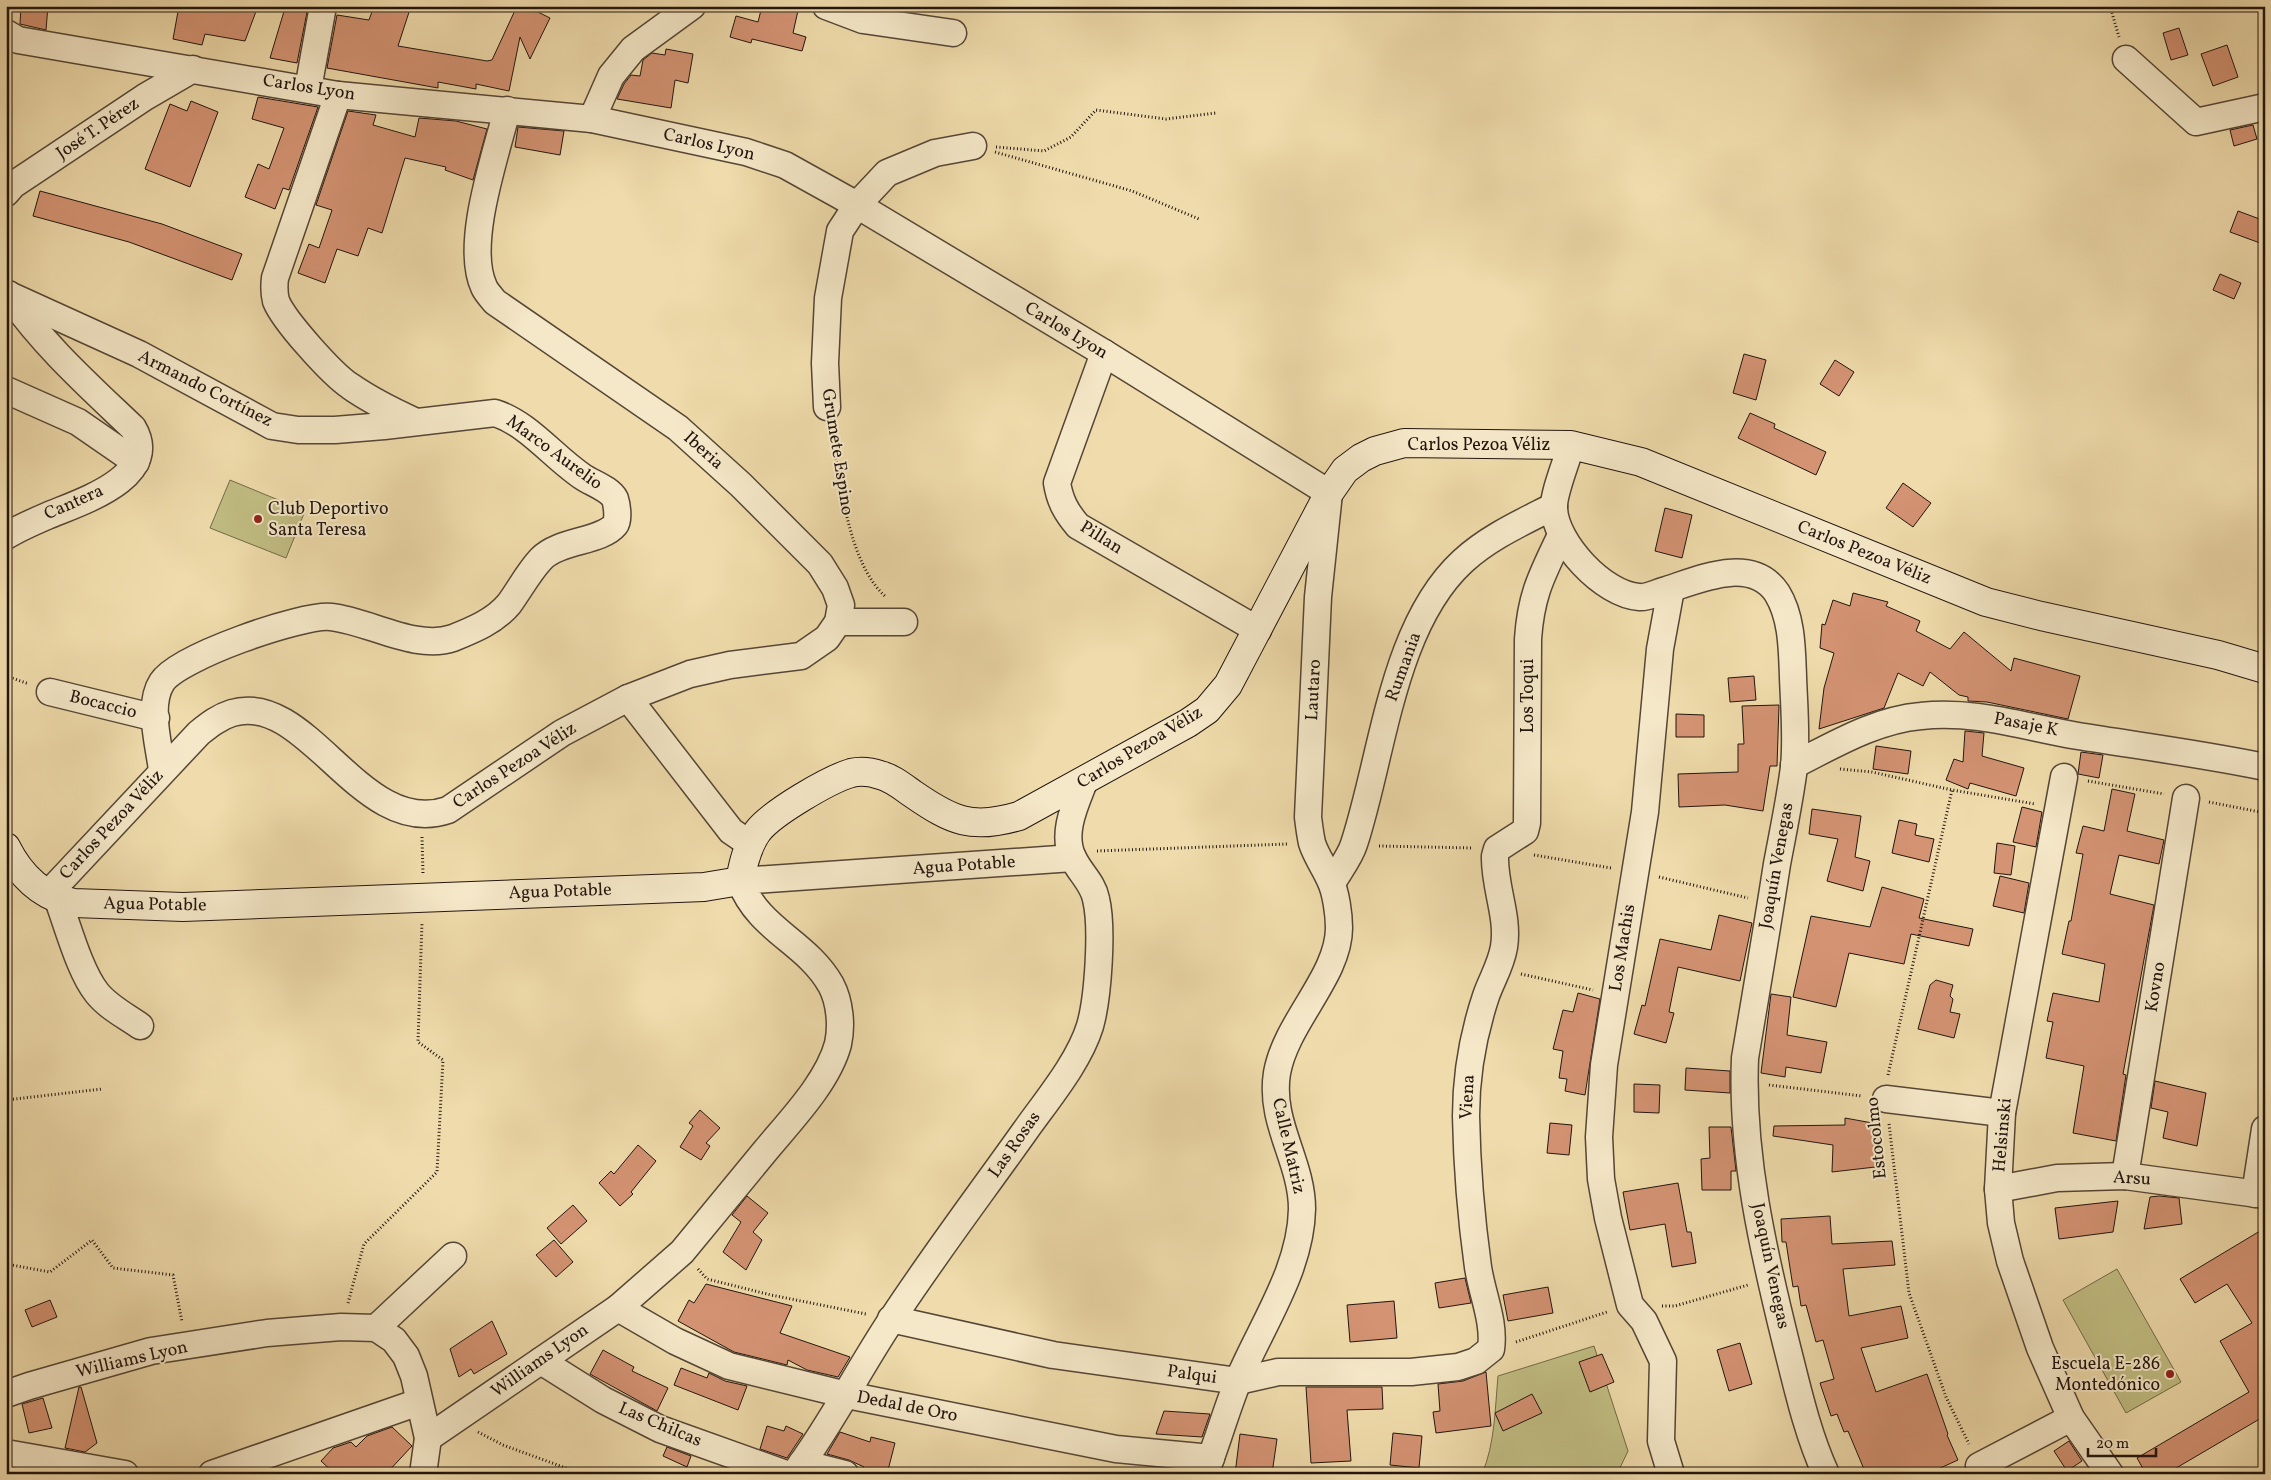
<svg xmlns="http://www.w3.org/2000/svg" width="2271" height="1480" font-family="Vollkorn,serif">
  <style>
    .green { fill: #c1be83; stroke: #726a49 }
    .building { fill: #d49373; stroke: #22150f }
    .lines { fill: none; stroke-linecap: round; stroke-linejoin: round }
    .minor-casing { stroke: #554636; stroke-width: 29 }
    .secondary-casing { stroke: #22150f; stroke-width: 30 }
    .path { stroke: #22150f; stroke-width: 3; stroke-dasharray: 1 2.5; stroke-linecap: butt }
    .minor { stroke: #f5e8c8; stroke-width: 26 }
    .secondary { stroke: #f5e8c8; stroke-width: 28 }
    .poi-dot { fill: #8f2418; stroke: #f5e8c8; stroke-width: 2 }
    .labels { text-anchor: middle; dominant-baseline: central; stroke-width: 4; stroke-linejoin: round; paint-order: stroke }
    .street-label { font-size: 18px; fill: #22150f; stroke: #f5e8c8 }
    .poi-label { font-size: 18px; fill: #22150f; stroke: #f5e8c8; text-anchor: start }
  </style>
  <rect width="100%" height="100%" fill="#efdbab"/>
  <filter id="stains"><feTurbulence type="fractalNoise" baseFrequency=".004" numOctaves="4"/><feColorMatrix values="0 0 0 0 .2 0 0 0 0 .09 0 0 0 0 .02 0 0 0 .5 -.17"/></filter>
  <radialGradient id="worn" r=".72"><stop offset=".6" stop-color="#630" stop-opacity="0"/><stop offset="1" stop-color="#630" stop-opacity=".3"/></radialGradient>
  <g class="green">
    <polygon points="230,480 305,511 286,558 210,528"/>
    <polygon points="2117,1269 2181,1382 2126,1413 2063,1300"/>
    <path d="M 1594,1346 L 1628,1451 L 1617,1474 L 1482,1474 C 1495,1444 1495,1408 1498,1376 Z"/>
  </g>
  <g class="building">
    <polygon points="21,6 48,6 46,30 20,24"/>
    <polygon points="179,6 258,6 245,41 205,34 202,45 173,39"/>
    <polygon points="374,6 411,6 398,46 487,61 492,60 517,6 526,6 550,18 530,59 520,37 509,91 476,84 476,89 438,82 438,88 327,68 337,15 369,20"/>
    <polygon points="762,6 778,10 779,6 799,6 793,33 806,37 802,51 752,39 751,43 730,37 736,16 758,22"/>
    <polygon points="285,8 307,12 297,63 270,58"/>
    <polygon points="2179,28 2188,55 2171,60 2163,33"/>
    <polygon points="2227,45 2238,77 2213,86 2201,54"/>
    <polygon points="666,49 693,54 688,83 675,80 671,108 617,99 624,84 631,75 640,76 643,60 652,53 665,55"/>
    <polygon points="258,97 318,107 289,190 283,188 275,209 245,197 258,164 269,169 284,128 252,119"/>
    <polygon points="191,101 218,112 190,187 145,169 170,104 187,111"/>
    <polygon points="348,111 376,115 373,125 415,137 419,118 456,121 487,129 473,180 445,170 446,167 405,158 382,233 368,228 358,256 337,249 325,283 298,273 309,244 319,248 332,210 316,205"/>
    <polygon points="2253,125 2257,139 2234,146 2230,130"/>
    <polygon points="518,127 564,131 560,155 515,147"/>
    <polygon points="40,191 162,224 242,254 232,280 129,242 33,216"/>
    <polygon points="2238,211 2265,221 2265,231 2260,243 2230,232"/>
    <polygon points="2220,274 2241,283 2234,299 2213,290"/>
    <polygon points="1744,354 1766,360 1756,400 1733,393"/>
    <polygon points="1835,360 1854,372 1839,396 1820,384"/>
    <polygon points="1750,413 1775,424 1774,428 1826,452 1816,475 1738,438"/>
    <polygon points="1903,483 1931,503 1913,527 1886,508"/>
    <polygon points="1665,508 1692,515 1682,558 1655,551"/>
    <polygon points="1853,593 1888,602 1886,606 1920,621 1916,631 1950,649 1964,632 2011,671 2014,658 2080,676 2068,719 1987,702 1968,701 1968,697 1959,695 1930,672 1923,686 1898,673 1884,708 1819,729 1824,688 1834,653 1820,648 1822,624 1825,625 1833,600 1850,606"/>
    <polygon points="1754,676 1756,700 1730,702 1728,678"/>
    <polygon points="1779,705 1777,766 1770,766 1763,811 1725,805 1679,807 1678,774 1738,772 1738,744 1744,744 1742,706"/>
    <polygon points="1676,714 1704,715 1704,737 1676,737"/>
    <polygon points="1965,731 1984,733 1982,756 2024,768 2016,796 1970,783 1968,789 1946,780 1954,759 1963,762"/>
    <polygon points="1876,746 1911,751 1908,774 1873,769"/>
    <polygon points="2081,752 2103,755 2099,778 2078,774"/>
    <polygon points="2112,789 2135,794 2127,831 2164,840 2159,864 2119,855 2110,894 2154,905 2123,1074 2126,1075 2116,1141 2073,1133 2084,1066 2046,1058 2053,1022 2047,1021 2053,993 2099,1002 2105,964 2062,954 2069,921 2071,921 2083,854 2076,853 2083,826 2104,831"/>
    <polygon points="2022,807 2042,812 2036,847 2013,842"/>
    <polygon points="1812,809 1861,816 1855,857 1870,861 1863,891 1827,881 1838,839 1809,834"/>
    <polygon points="1899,820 1917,824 1915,835 1934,839 1929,862 1892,853"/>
    <polygon points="1997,843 2015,846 2011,875 1994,873"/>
    <polygon points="2000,876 2029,883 2024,913 1993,906"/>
    <polygon points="1882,887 1924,899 1919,918 1973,929 1969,946 1911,934 1904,964 1849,953 1836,1007 1793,997 1811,916 1870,927"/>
    <polygon points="1719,915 1752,923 1740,981 1678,967 1669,1012 1674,1013 1666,1043 1634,1034 1642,1005 1645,1006 1660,939 1711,950"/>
    <polygon points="1936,980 1953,985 1950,996 1953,999 1950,1012 1960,1014 1954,1038 1918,1029 1930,985"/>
    <polygon points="1578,993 1600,999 1585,1095 1565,1091 1567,1079 1559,1078 1563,1051 1553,1049 1563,1010 1573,1012"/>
    <polygon points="1771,994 1791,997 1787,1035 1827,1042 1821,1073 1786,1067 1785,1077 1761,1073"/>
    <polygon points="1686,1068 1730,1071 1730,1093 1685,1090"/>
    <polygon points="2155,1081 2206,1093 2197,1146 2163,1138 2168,1112 2151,1108"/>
    <polygon points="1634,1084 1660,1085 1659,1113 1634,1112"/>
    <polygon points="700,1110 720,1128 706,1143 710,1146 701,1160 680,1147 693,1126 689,1123"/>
    <polygon points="1845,1118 1878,1124 1884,1166 1832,1172 1833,1145 1773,1136 1774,1126 1845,1125"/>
    <polygon points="1550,1123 1572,1125 1569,1155 1547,1153"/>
    <polygon points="1709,1127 1731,1127 1736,1171 1731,1171 1731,1190 1702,1190 1701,1159 1710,1158"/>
    <polygon points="638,1145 656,1161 631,1192 633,1194 620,1206 599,1183 611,1171 614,1174"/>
    <polygon points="1678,1183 1687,1232 1691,1232 1696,1263 1672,1267 1665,1224 1630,1230 1623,1192"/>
    <polygon points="747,1196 768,1213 753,1232 762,1240 746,1270 723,1252 741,1222 732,1215"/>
    <polygon points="2159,1196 2179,1198 2182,1224 2144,1229 2150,1197"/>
    <polygon points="2118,1201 2113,1232 2059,1239 2055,1208"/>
    <polygon points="573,1205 587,1221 561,1244 547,1228"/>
    <polygon points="1830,1216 1832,1244 1892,1241 1895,1265 1843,1269 1849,1316 1901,1306 1908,1338 1861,1348 1876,1392 1927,1374 1948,1434 1947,1435 1958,1460 1927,1474 1866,1474 1848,1431 1844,1432 1837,1414 1831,1416 1820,1383 1834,1379 1823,1340 1816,1342 1806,1305 1801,1306 1798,1286 1793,1287 1786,1242 1782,1242 1781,1219"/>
    <polygon points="2265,1228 2265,1420 2263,1417 2166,1474 2146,1474 2137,1458 2249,1392 2220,1341 2252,1323 2227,1284 2195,1303 2180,1279"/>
    <polygon points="554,1240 573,1262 556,1277 536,1255"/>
    <polygon points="1465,1278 1471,1303 1439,1308 1435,1283"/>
    <polygon points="706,1284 792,1306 780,1333 850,1357 838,1377 807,1370 788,1360 787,1365 734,1352 678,1321 689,1300 694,1303"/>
    <polygon points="1548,1287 1553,1313 1508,1321 1503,1295"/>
    <polygon points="50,1300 57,1317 32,1327 25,1310"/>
    <polygon points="1394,1301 1397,1338 1350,1342 1347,1305"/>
    <polygon points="492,1321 507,1354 474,1374 471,1369 459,1377 450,1349"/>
    <polygon points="1740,1343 1752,1384 1729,1391 1717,1350"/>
    <polygon points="603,1350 634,1367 632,1371 668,1388 657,1411 590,1374"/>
    <polygon points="1602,1354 1614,1382 1590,1392 1579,1362"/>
    <polygon points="681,1368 707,1378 709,1373 725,1381 747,1386 738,1410 674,1385"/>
    <polygon points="1486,1372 1491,1426 1436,1433 1433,1412 1440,1411 1438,1384 1463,1381"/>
    <polygon points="79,1387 81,1387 97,1443 85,1452 65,1448"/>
    <polygon points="1306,1387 1382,1387 1383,1409 1347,1410 1351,1461 1311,1463"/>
    <polygon points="1532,1394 1542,1413 1503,1431 1495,1413"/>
    <polygon points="43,1398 52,1428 29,1433 22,1404"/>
    <polygon points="1164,1411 1210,1414 1202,1437 1156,1434"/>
    <polygon points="767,1426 784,1431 786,1426 803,1434 787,1458 760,1449"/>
    <polygon points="392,1427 412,1446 386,1474 335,1474 321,1461 333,1448 351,1442 356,1447 367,1436"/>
    <polygon points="840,1432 870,1442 871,1437 895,1443 887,1474 863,1469 864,1467 849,1460 827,1454"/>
    <polygon points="1393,1433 1422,1436 1419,1468 1390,1465"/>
    <polygon points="1240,1434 1277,1439 1272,1474 1235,1474"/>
    <polygon points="2069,1441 2082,1461 2067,1471 2054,1451"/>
    <polygon points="667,1447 691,1456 687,1467 663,1456"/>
  </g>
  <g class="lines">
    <g class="minor-casing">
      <g id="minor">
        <polyline points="826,6 863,20 953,33"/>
        <path d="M 6,33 L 18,40 L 338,95 L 592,119 L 746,152 L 785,165 L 857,205 L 1104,353 L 1329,493 L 1318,597 L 1308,817 C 1309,825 1310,834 1312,843 C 1316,856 1325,868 1330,880 C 1336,892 1339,915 1339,928 C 1339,976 1286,1022 1277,1073 C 1269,1123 1302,1161 1302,1209 C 1301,1270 1261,1326 1238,1381 C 1226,1411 1217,1443 1205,1474"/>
        <polyline points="2126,59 2196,122 2265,107"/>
        <polyline points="308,89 323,6"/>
        <path d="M 338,95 L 275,278 C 274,286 274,293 276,301 C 284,321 332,374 350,386 C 370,400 392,411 414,421"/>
        <polyline points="592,119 611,76 633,49 692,6"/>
        <polyline points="6,193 13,185 145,97 193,69"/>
        <path d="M 7,294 L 139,354 L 272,426 L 298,430 L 335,430 L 384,426 L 495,413 C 529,424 553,457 583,477 C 592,483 610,489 615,499 C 617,505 619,520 615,525 C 601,542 559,540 541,559 C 528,573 520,589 509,604 C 495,621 473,630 453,638 C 416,651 369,621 331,617 C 302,614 178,657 162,682 C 147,705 159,745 162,770"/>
        <path d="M 1104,353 L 1057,483 C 1060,501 1066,512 1078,526 L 1258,630"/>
        <polyline points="6,390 78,422 136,462"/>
        <polyline points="827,407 825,363 828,298 840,231 857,205 887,173 935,153 973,146"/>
        <path d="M 1571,445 C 1567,461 1553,494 1554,508 C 1555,543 1604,595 1639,597 C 1647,598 1656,593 1663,591 C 1696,581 1751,554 1777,593 C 1792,617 1792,649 1793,677 C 1794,706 1797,738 1794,767 C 1790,799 1783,832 1777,864 C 1767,929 1756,993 1745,1058 C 1741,1154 1763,1250 1786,1343 C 1797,1386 1807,1433 1826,1474"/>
        <path d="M 6,536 C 19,528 33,522 47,516 C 80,502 162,477 133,428 C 88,385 43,345 8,294"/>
        <polyline points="1671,589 1660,649 1645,812 1604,1065 1599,1137 1601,1179 1608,1218 1630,1305 1644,1321 1663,1361 1661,1441 1671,1474"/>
        <polyline points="838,622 904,622"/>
        <polyline points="50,692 156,718"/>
        <polyline points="628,698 731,831 750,844"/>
        <path d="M 1794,765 C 1834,745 1875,720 1921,716 C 1975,710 2025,727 2078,736 C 2140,746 2203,754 2265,767"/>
        <polyline points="2064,777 2002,1113 1998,1189 2001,1223 2010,1261 2040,1348 2071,1418 2110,1474"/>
        <path d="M 1332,883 C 1339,871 1350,857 1354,844 C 1383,756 1392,626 1463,561 C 1489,537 1523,522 1554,506"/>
        <path d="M 48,894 L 199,733 C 209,725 219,717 232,713 C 308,690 361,840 448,810 L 562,733 L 628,698 L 690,674 L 730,665 L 801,656 L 827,638 L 838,622 L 841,605 L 835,588 L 820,564 L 741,485 L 678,428 L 495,302 C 492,298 486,292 484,287 C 464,244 496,155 507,110"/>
        <path d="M 58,900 C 68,927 80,972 97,993 C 108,1007 126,1016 140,1026"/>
        <polyline points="1886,1099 2002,1113"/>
        <polyline points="2125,1176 2186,798"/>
        <polyline points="1998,1189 2057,1178 2125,1176 2265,1195"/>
        <polyline points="2255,1194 2265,1129"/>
        <polyline points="618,1308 675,1341 729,1366 847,1395 1116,1449 1211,1458"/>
        <path d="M 891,1319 L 1053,1355 L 1238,1381 L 1278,1372 L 1411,1372 L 1458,1367 L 1476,1361 L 1491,1349 C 1495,1322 1482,1294 1478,1267 C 1471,1217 1467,1167 1466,1116 C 1466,1075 1473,1035 1486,996 C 1492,979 1501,965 1504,947 C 1509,916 1494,887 1495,856 L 1497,849 L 1525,831 L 1527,823 L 1528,639 C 1531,594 1542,575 1561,535"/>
        <polyline points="376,1328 453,1256"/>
        <polyline points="541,1361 603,1400 660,1429 786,1474"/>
        <polyline points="6,1394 29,1386 151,1351 267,1333 341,1327 376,1328 394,1340 406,1356 414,1376 428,1438 423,1474"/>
        <path d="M 428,1438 L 618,1308 L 682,1252 C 710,1218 738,1184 766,1150 C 790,1121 828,1082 838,1044 C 842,1026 840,1002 831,985 C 806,941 759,931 740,881 L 1073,858"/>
        <polyline points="6,1453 125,1474"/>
        <polyline points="802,1463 845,1474"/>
        <polyline points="1979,1466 2071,1418"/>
        <polyline points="212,1474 419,1402"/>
        <path d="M 794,1474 C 831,1425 858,1370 892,1319 C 934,1255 981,1193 1025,1131 C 1047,1100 1079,1062 1090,1026 C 1098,998 1103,928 1096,899 C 1093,883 1080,873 1073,858 C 1061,834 1075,805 1084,782"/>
      </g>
    </g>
    <g class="secondary-casing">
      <path id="secondary" d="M 6,847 C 20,875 41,897 74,903 L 183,907 L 704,887 L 740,881 C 743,864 747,846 758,831 C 772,813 828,780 851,773 C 860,771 871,772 880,775 C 892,778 903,787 913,794 C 952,821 972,830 1019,816 L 1188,723 L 1207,710 L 1228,685 L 1329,493 L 1345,470 L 1361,458 L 1375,451 L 1404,443 L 1571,445 L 1641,462 L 1986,602 L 2041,616 L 2218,655 L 2265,669"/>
    </g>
    <g class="path">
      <polyline points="2110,6 2119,37"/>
      <polyline points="996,147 1044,151 1071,137 1096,110 1166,119 1216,113"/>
      <polyline points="995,152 1132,191 1199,219"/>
      <path d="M 831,431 C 840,479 848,564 886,597"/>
      <polyline points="6,676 29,684"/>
      <polyline points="1840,769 1872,772 1952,790 2035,804"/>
      <polyline points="2088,781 2164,794"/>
      <polyline points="2209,802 2265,813"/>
      <polyline points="422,837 423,874"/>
      <polyline points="1379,846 1473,848"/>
      <polyline points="1097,851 1288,844"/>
      <polyline points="1534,855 1611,868"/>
      <polyline points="1659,877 1748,898"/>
      <polyline points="1521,974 1593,990"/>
      <polyline points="1888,1075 1952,790"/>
      <polyline points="1769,1085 1862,1096"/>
      <polyline points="6,1100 102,1089"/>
      <polyline points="1889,1124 1909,1293 1946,1397 1969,1444"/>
      <polyline points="6,1264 50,1272 92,1240 113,1268 173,1275 182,1322"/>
      <polyline points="698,1269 707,1279 771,1295 866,1314"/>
      <polyline points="348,1303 364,1244 437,1172 443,1060 418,1042 422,922"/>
      <polyline points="1662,1306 1675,1306 1748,1285"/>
      <polyline points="1516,1342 1607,1312"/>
      <polyline points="478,1432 503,1445 582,1474"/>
    </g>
    <use href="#minor" class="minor"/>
    <use href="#secondary" class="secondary"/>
  </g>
  <g class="poi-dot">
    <circle cx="258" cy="519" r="5"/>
    <circle cx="2170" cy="1374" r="5"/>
  </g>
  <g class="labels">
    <g class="street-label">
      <text transform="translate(309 88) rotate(9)">Carlos Lyon</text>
      <text transform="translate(98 129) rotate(-34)">José T. Pérez</text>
      <text transform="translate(709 145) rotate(13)">Carlos Lyon</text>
      <text transform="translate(1066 331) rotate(31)">Carlos Lyon</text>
      <text transform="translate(205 389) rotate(27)">Armando Cortínez</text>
      <text x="1479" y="445">Carlos Pezoa Véliz</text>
      <text transform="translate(703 451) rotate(42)">Iberia</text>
      <text transform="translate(837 452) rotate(81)">Grumete Espino</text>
      <text transform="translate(554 453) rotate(36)">Marco Aurelio</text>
      <text transform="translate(74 503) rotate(-24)">Cantera</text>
      <text transform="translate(1101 538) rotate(32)">Pillan</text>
      <text transform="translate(1864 553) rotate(22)">Carlos Pezoa Véliz</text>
      <text transform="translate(1404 667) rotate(-70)">Rumania</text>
      <text transform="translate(1314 690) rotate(-87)">Lautaro</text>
      <text transform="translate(1528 696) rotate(-90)">Los Toqui</text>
      <text transform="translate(103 705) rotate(14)">Bocaccio</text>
      <text transform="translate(2026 725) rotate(11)">Pasaje K</text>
      <text transform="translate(1140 748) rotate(-31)">Carlos Pezoa Véliz</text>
      <text transform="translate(515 766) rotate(-33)">Carlos Pezoa Véliz</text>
      <text transform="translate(112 825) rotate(-47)">Carlos Pezoa Véliz</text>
      <text transform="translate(964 866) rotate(-4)">Agua Potable</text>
      <text transform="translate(1777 866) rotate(-80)">Joaquín Venegas</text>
      <text transform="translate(560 892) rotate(-2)">Agua Potable</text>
      <text transform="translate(155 905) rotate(1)">Agua Potable</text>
      <text transform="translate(1623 948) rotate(-81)">Los Machis</text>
      <text transform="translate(2156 987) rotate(-81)">Kovno</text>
      <text transform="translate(1468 1097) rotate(-87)">Viena</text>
      <text transform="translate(2003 1135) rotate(-85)">Helsinski</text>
      <text transform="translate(1877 1138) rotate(-96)">Estocolmo</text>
      <text transform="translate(1015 1145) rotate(-55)">Las Rosas</text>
      <text transform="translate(1288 1146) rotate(77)">Calle Matriz</text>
      <text transform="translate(2132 1179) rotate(4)">Arsu</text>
      <text transform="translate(1770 1266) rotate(78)">Joaquín Venegas</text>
      <text transform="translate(132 1360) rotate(-13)">Williams Lyon</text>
      <text transform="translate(540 1361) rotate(-35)">Williams Lyon</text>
      <text transform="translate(1192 1375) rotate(8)">Palqui</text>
      <text transform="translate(907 1407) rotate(11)">Dedal de Oro</text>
      <text transform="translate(660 1425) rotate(23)">Las Chilcas</text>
    </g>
    <g class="poi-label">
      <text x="268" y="509">Club Deportivo<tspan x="268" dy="21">Santa Teresa</tspan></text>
      <text x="2160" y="1364" text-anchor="end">Escuela E-286<tspan x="2160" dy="21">Montedónico</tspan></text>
    </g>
  </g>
  <rect width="2271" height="1480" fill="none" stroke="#efdbab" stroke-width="25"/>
  <rect x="8" y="8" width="2256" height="1465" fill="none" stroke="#22150f" stroke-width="2.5"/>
  <rect x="12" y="12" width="2246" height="1455" fill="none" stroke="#22150f"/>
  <path d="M2088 1448v8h68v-8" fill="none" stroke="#22150f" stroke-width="2.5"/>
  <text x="2096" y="1448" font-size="15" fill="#22150f" stroke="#f5e8c8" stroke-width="4" paint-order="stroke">20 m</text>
  <rect width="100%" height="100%" filter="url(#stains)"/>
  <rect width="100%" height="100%" fill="url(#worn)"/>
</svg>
